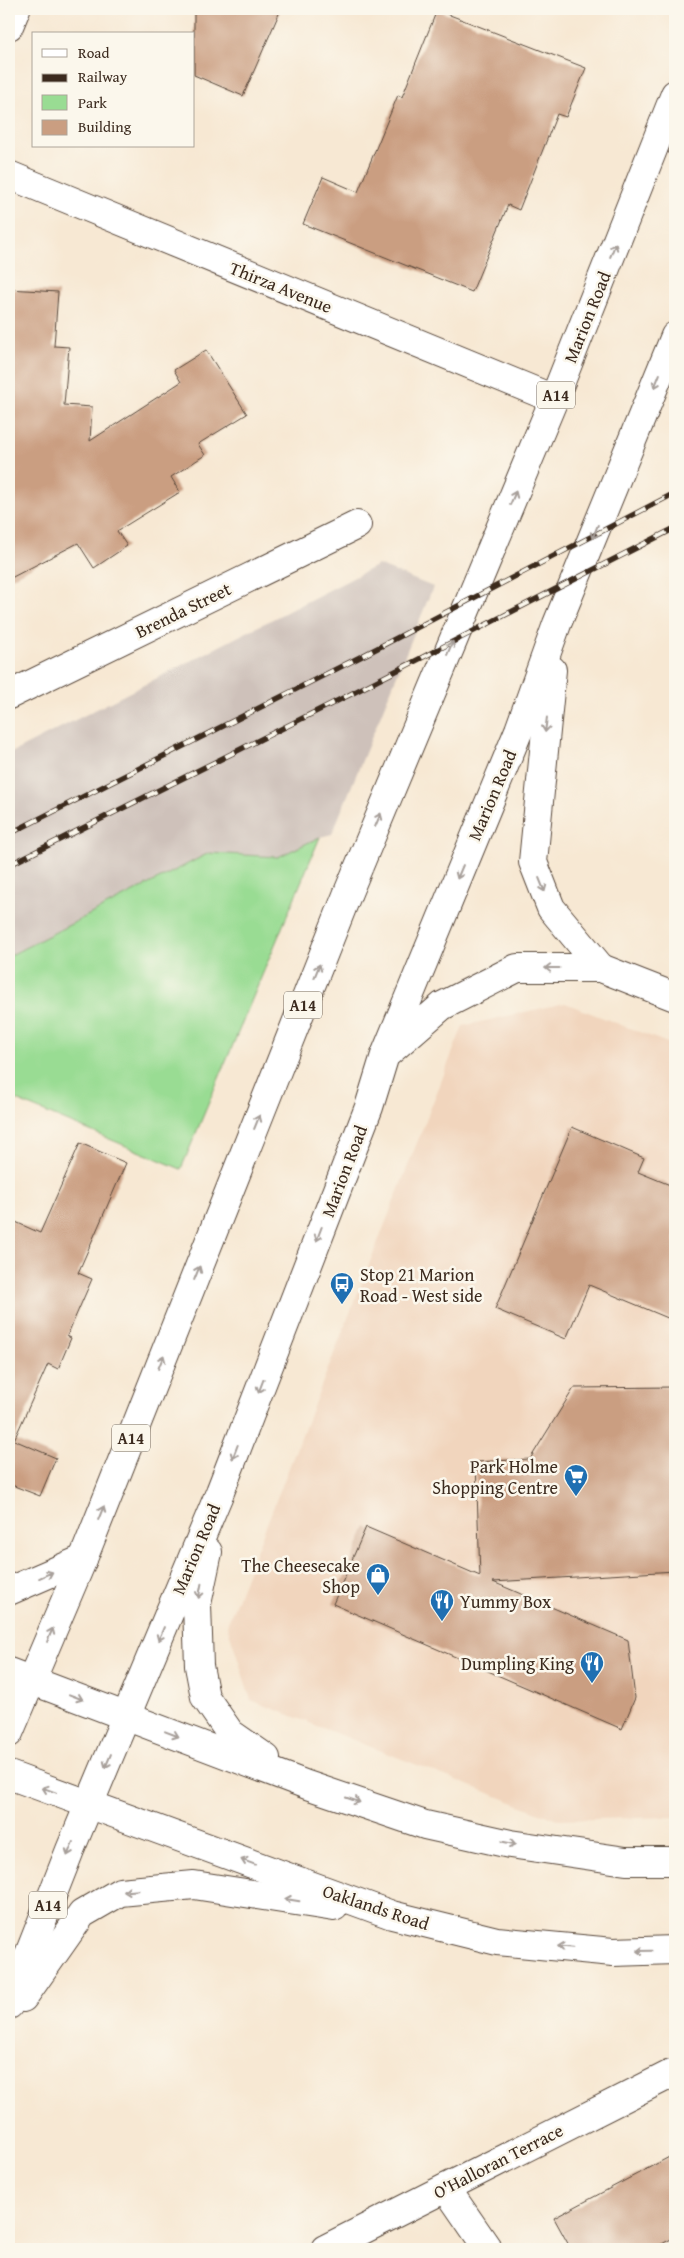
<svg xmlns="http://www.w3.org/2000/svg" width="684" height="2258" font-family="'Gentium Book Plus',serif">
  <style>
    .built { fill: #f1d5bd }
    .industrial { fill: #cec1ba }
    .green { fill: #99dc93; stroke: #6a8358 }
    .building { fill: #ca9e81 }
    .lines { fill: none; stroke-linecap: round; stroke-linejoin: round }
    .minor-casing { stroke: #574639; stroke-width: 30 }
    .major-casing { stroke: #574639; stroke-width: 30 }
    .minor { stroke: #fff; stroke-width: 28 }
    .major { stroke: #fff; stroke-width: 28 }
    .rail-casing { stroke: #3b2a1e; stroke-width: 5.5 }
    .rail { stroke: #fbf7ec; stroke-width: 4; stroke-dasharray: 11; stroke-linecap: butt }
    .oneway { stroke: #a79f9a }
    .labels { text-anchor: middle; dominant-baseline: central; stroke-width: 5; stroke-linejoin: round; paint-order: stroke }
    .shield { fill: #fbf7ec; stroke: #75685c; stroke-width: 1 }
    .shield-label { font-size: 16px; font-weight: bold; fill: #3b2a1e }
    .street-label { font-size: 18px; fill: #3b2a1e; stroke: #fbf7ec }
    .poi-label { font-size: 18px; fill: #3b2a1e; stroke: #fbf7ec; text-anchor: end }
  </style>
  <rect width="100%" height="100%" fill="#fbf7ec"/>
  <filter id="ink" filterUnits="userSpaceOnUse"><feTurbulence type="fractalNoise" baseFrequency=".02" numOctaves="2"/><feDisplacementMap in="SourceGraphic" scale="10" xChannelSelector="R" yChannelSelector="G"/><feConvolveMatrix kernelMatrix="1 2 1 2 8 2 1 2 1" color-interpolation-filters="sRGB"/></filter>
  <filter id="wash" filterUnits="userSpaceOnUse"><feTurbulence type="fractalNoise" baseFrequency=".0096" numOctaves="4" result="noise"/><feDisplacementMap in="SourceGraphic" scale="20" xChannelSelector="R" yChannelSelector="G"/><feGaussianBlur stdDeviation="1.12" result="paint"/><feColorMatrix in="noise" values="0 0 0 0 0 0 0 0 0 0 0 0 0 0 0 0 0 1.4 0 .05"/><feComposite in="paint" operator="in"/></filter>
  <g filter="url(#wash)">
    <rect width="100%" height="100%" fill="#f7e8d3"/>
    <polygon class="built" points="565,1003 675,1046 675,1817 558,1820 251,1700 227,1625 463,1026"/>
    <polygon class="industrial" points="378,565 433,587 332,834 320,837 278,857 209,853 9,956 9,754"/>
    <polygon class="green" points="320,837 181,1169 9,1097 9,956 209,853 278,857"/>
    <g id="blocks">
      <g class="building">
        <polygon points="194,9 281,9 243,96 194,75"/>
        <polygon points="437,10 586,68 566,117 557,114 519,210 508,205 472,292 303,224 323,177 358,192 398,95 402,97"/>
        <polygon points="9,289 58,292 54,346 69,347 64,405 92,407 90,441 181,382 174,370 206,350 247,414 198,444 205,455 171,477 180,492 117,531 127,546 94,568 78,543 9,579"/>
        <polygon points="572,1127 644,1158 638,1172 675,1187 675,1321 589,1285 566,1339 495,1309"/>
        <polygon points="80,1143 126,1163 78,1273 92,1279 67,1336 71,1338 58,1369 48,1364 14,1440 56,1458 40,1496 9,1484 9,1219 40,1233"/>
        <polygon points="675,1387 675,1571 493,1582 628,1640 635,1698 622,1729 333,1604 366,1527 480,1576 476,1462 530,1459 574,1388"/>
        <polygon points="675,2154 675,2237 652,2249 571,2249 554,2218"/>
      </g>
    </g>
  </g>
  <g filter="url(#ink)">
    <use href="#blocks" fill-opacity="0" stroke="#574639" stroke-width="1"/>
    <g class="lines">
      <g class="minor-casing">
        <g id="minor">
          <polyline points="9,26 16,9"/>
          <polyline points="9,175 554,399"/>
          <polyline points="9,695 357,525"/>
          <polyline points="601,968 675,997"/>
          <polyline points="446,2188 488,2249"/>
          <polyline points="325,2249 671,2074"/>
        </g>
      </g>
      <g class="major-casing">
        <g id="major">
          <polyline points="552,670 533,862 551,908 601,968"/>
          <polyline points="389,1052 442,1006 517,968 601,968"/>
          <polyline points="208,1552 197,1604 199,1666 205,1697 230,1733 266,1758"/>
          <polyline points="9,1591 83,1559"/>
          <polyline points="9,1672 307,1785 425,1825 510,1844 626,1861 675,1861"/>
          <polyline points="9,1733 83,1559 349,890 554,399 675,94"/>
          <polyline points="9,1775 392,1915 497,1941 613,1952 675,1950"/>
          <polyline points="23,1998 82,1914 120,1892 194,1885 334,1907"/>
          <polyline points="9,2005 70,1850 220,1492 369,1107 385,1055 519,730 557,624 675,336"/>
        </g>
      </g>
      <use href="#minor" class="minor"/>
      <use href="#major" class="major"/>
      <g class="rail-casing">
        <g id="rail">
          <polyline points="9,834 366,654 675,493"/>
          <polyline points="9,865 349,695 675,528"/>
        </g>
      </g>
      <use href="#rail" class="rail"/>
    </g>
    <defs><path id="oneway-shaft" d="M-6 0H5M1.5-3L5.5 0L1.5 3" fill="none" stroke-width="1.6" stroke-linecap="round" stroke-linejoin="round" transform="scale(1.25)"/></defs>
    <g class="oneway">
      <use href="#oneway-shaft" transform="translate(613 250) rotate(-68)"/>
      <use href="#oneway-shaft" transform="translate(657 381) rotate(112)"/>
      <use href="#oneway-shaft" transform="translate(513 498) rotate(-67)"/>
      <use href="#oneway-shaft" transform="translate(595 532) rotate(112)"/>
      <use href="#oneway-shaft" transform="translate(450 648) rotate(-67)"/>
      <use href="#oneway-shaft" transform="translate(546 725) rotate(97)"/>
      <use href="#oneway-shaft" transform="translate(378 820) rotate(-67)"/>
      <use href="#oneway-shaft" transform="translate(460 872) rotate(113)"/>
      <use href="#oneway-shaft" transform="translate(542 885) rotate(68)"/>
      <use href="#oneway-shaft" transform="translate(552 968) rotate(-180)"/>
      <use href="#oneway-shaft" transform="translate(317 971) rotate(-68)"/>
      <use href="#oneway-shaft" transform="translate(257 1122) rotate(-68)"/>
      <use href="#oneway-shaft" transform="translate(319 1234) rotate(111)"/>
      <use href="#oneway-shaft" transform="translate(197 1273) rotate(-68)"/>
      <use href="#oneway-shaft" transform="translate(161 1362) rotate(-68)"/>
      <use href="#oneway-shaft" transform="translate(261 1386) rotate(111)"/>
      <use href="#oneway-shaft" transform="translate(235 1452) rotate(111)"/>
      <use href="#oneway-shaft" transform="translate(101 1513) rotate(-68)"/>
      <use href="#oneway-shaft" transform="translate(46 1575) rotate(-24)"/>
      <use href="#oneway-shaft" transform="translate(200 1591) rotate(101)"/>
      <use href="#oneway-shaft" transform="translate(161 1634) rotate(113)"/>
      <use href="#oneway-shaft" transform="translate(50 1635) rotate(-67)"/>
      <use href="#oneway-shaft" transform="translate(76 1697) rotate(21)"/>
      <use href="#oneway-shaft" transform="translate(172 1734) rotate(21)"/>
      <use href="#oneway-shaft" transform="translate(108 1761) rotate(113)"/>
      <use href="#oneway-shaft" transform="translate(49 1790) rotate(-160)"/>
      <use href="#oneway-shaft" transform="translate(353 1800) rotate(19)"/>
      <use href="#oneway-shaft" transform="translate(509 1843) rotate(11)"/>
      <use href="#oneway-shaft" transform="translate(70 1849) rotate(112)"/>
      <use href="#oneway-shaft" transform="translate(248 1862) rotate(-160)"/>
      <use href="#oneway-shaft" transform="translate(131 1891) rotate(175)"/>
      <use href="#oneway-shaft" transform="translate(292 1900) rotate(-171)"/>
      <use href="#oneway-shaft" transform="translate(565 1947) rotate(-174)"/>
      <use href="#oneway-shaft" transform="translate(644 1951) rotate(179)"/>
    </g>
  </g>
  <defs>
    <g id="bus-pin" transform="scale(1.25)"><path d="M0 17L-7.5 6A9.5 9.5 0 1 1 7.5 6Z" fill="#1f6fb2" stroke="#fbf7ec"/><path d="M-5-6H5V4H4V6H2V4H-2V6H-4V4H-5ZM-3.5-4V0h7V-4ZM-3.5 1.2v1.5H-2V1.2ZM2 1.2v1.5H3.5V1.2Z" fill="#fff"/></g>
    <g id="supermarket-pin" transform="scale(1.25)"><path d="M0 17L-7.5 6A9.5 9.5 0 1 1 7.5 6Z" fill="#1f6fb2" stroke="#fbf7ec"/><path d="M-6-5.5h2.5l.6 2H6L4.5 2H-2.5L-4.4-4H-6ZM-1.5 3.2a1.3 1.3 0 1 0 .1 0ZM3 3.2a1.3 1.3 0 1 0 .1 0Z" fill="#fff"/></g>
    <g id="shop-pin" transform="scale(1.25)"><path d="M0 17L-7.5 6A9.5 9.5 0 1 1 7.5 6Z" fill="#1f6fb2" stroke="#fbf7ec"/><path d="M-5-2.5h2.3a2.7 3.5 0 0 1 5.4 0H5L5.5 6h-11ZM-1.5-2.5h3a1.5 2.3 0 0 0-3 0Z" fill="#fff"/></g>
    <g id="restaurant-pin" transform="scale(1.25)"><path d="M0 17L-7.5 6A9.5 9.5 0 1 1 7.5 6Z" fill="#1f6fb2" stroke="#fbf7ec"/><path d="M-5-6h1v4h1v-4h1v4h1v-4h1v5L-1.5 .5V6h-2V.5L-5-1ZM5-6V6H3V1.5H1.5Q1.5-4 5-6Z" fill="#fff"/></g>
  </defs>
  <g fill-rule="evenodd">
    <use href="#bus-pin" x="342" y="1284"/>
    <use href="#supermarket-pin" x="576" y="1476"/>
    <use href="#shop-pin" x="378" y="1575"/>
    <use href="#restaurant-pin" x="442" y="1601"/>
    <use href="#restaurant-pin" x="592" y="1663"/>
  </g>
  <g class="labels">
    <g class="shield">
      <rect x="537" y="381.5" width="38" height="27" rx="4"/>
      <rect x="284" y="991.5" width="38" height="27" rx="4"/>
      <rect x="112" y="1424.5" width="38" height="27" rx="4"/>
      <rect x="29" y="1891.5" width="38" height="27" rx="4"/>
    </g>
    <g class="shield-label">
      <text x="556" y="395">A14</text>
      <text x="303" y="1005">A14</text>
      <text x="131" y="1438">A14</text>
      <text x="48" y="1905">A14</text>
    </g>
    <g class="street-label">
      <text transform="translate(281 287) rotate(22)">Thirza Avenue</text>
      <text transform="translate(587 317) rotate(-68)">Marion Road</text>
      <text transform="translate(183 610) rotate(-26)">Brenda Street</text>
      <text transform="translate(492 795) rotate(-67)">Marion Road</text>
      <text transform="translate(344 1171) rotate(-69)">Marion Road</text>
      <text transform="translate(196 1549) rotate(-67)">Marion Road</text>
      <text transform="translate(376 1907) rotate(18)">Oaklands Road</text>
      <text transform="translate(498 2161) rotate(-27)">O'Halloran Terrace</text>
    </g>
    <g class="poi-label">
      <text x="360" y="1274" text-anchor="start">Stop 21 Marion<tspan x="360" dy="21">Road - West side</tspan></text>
      <text x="558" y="1466">Park Holme<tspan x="558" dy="21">Shopping Centre</tspan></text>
      <text x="360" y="1565">The Cheesecake<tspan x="360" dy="21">Shop</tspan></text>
      <text x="460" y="1601" text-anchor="start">Yummy Box</text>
      <text x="574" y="1663">Dumpling King</text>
    </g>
  </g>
  <rect width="684" height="2258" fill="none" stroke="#fbf7ec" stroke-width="30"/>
  <rect x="32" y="32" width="162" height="115" fill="#fbf7ec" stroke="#aea59a"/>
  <rect x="42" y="49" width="25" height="8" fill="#ffffff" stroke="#aea59a"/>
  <text x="78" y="58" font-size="15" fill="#3b2a1e">Road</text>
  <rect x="42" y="74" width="25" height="8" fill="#3b2a1e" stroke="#aea59a"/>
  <text x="78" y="82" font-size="15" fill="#3b2a1e">Railway</text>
  <rect x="42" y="95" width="25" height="15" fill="#99dc93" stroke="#aea59a"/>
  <text x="78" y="108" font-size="15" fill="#3b2a1e">Park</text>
  <rect x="42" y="120" width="25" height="15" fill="#ca9e81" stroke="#aea59a"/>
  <text x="78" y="132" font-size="15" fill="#3b2a1e">Building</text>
</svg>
